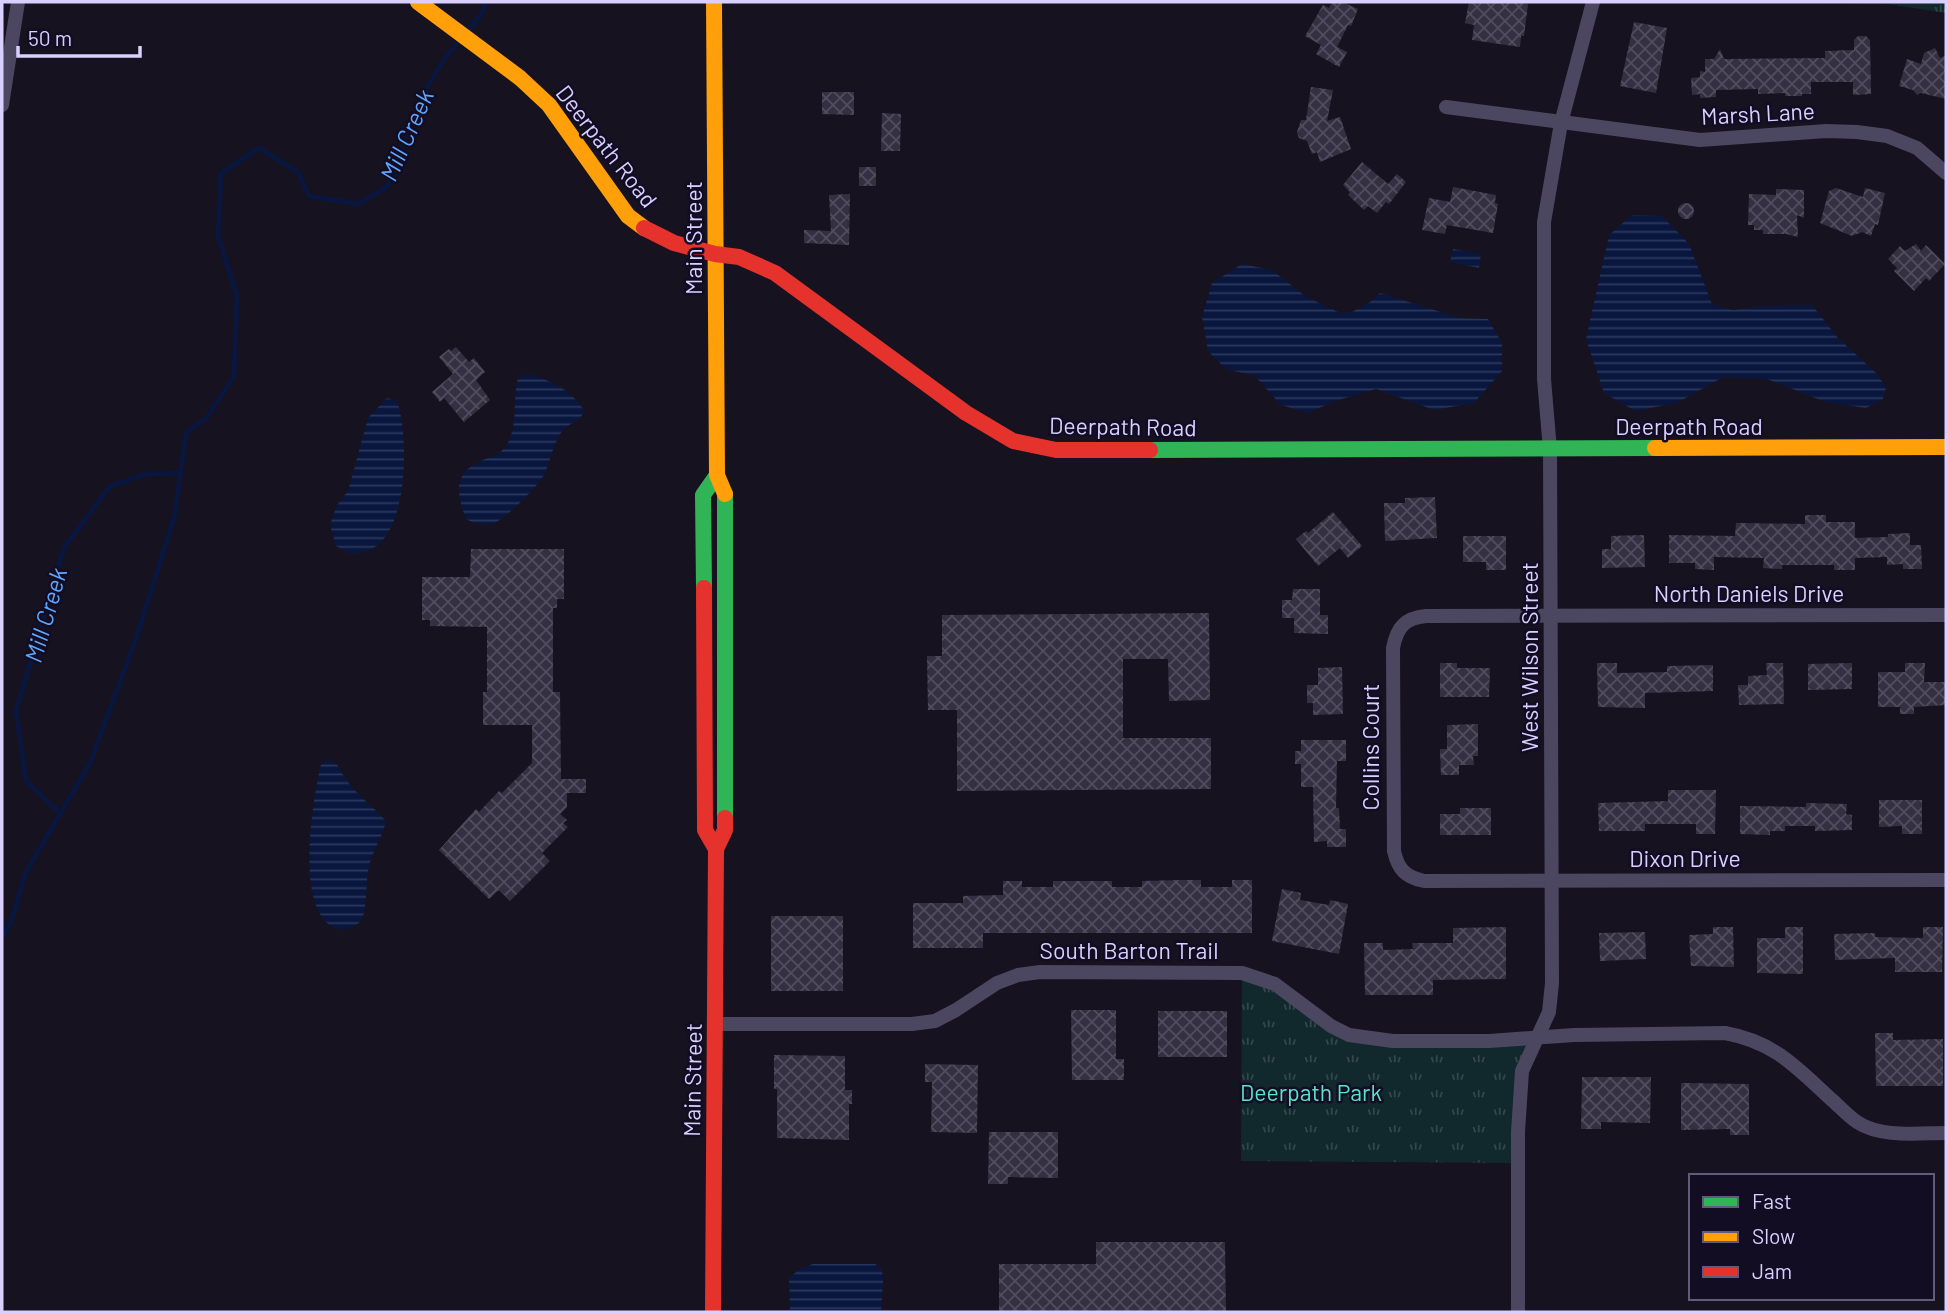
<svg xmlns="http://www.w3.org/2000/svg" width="1948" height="1314" font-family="Barlow,sans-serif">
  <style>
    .park { fill: url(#park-tufts) }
    .water { fill: url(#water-rules) }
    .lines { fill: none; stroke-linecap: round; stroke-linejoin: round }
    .stream { stroke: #09173f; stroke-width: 5 }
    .building { fill: url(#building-cross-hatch) }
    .street { stroke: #4b4760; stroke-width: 14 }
    .fast { stroke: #30b455; stroke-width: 16 }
    .slow { stroke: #ff9f0a; stroke-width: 16 }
    .jam { stroke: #e5322d; stroke-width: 16 }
    .labels { text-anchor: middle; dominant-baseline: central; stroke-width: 5; stroke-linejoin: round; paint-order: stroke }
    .street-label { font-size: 23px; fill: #d9d0ff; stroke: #130d24 }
    .park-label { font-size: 23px; fill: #58e3cc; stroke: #130d24 }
    .water-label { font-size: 24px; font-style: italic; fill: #5ea7ff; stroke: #130d24 }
  </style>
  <defs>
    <pattern id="park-tufts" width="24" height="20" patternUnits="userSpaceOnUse" patternTransform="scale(1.75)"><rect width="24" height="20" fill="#11292c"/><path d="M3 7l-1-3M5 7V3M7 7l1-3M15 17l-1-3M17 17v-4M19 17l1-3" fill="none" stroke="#33474c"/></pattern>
    <pattern id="water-rules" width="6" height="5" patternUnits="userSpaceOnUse" patternTransform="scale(1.75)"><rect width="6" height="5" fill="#09173f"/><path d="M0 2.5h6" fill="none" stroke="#2c385c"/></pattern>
    <pattern id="building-cross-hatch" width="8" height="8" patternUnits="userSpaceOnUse" patternTransform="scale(1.75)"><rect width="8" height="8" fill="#343041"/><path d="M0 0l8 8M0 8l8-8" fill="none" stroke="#514d5e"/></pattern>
  </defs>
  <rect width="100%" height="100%" fill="#16121f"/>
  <g class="park">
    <polygon points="1751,2 1946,2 1946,13 1889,4"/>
    <polygon points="1242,973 1349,1035 1536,1038 1522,1071 1518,1163 1241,1161"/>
  </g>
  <g class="water">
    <polygon points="1632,215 1662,216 1689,244 1712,304 1733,310 1764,306 1812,305 1838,338 1875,372 1886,387 1883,399 1866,408 1825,402 1767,379 1723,377 1677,403 1635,411 1604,393 1586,339 1609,235"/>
    <polygon points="1453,249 1481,254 1479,268 1450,262"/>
    <polygon points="1242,264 1272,270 1305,296 1340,313 1352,312 1370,302 1380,293 1460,318 1488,319 1502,343 1502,371 1474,403 1434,410 1376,389 1335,401 1308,413 1281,405 1255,376 1226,369 1208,351 1202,317 1212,283"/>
    <path d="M 529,374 C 549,380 574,391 584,411 C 580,422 571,422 564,429 C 553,441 551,461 544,475 C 536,488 506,519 492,524 C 483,527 474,523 466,519 C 456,493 453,472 483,460 C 492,457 500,454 506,446 C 518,428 513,402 517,381 L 521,376 Z"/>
    <path d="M 387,398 L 397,401 C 409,435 409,529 372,549 C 366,552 357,553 350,554 L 336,546 L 330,525 L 337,505 L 348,491 L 368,418 Z"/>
    <path d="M 328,760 C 338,763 339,767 343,775 C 355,794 372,805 386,821 C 382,839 371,853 368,871 C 366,883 367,910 362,919 C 357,927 348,930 339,929 C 292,918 313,798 321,764 Z"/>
    <polygon points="813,1264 875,1264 882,1269 883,1281 881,1312 790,1312 789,1278 800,1269"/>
  </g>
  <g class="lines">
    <g class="stream">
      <polyline points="467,31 481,15 486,2"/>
      <polyline points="61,814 26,781 16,711 64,548 110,486 146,474 181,473"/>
      <polyline points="2,938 11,922 26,872 90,763 137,636 175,514 186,433 207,417 234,376 237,296 218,236 221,173 259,148 298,172 309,196 358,204 387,187 418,102 445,58 461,39"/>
    </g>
  </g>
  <g class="building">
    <polygon points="1332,2 1342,2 1358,9 1351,26 1348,25 1337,47 1347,52 1339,67 1316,54 1321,45 1305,36 1323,5 1329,8"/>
    <polygon points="1469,2 1515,2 1528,4 1524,36 1521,36 1520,47 1472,40 1474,25 1465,23"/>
    <polygon points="1634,22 1667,28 1656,93 1620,86"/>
    <polygon points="1858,36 1866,36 1870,40 1871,94 1853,95 1853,82 1811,82 1811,94 1802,94 1802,96 1785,96 1785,93 1758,94 1758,89 1716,90 1716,97 1700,98 1700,94 1692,95 1691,78 1700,77 1700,71 1705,72 1705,59 1714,59 1720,49 1724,59 1825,58 1825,51 1854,50 1854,40"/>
    <polygon points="1935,48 1940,58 1946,55 1946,99 1921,93 1917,95 1913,90 1899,86 1907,59 1921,64 1924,53"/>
    <polygon points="1311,87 1333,90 1327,121 1340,117 1351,149 1320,162 1317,152 1312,154 1307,141 1299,138 1297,132 1301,120 1306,120"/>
    <polygon points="822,92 854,92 854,115 822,114"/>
    <polygon points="882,113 901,114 900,151 881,151"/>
    <polygon points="1362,162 1388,184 1397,174 1406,182 1389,204 1386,202 1377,213 1368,206 1364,210 1348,195 1350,192 1343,185"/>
    <rect x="859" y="167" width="17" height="19"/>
    <polygon points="1453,187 1496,195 1495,203 1498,204 1493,233 1447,225 1445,234 1422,230 1429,198 1450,202"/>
    <polygon points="1836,188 1863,197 1865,188 1885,193 1878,225 1875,224 1871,236 1862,232 1852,236 1820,223 1829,191"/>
    <polygon points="1776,189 1804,190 1804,218 1797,215 1798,237 1786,234 1763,234 1763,230 1754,230 1754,225 1748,225 1749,194 1776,195"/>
    <polygon points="850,194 849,245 804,243 804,230 831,231 829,195"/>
    <circle cx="1686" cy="211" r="8"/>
    <polygon points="1916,244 1921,251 1926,245 1945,264 1929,281 1926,278 1914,291 1894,271 1897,268 1888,259 1900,246 1905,251"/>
    <polygon points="456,347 469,362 474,358 485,372 476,380 490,400 464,422 444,398 440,402 432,392 453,374 439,357 449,349 451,351"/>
    <polygon points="1435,497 1437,538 1385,541 1384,503 1405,503 1405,498"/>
    <polygon points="1333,512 1362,546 1348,558 1340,548 1318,566 1296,539 1306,531 1308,533"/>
    <polygon points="1805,515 1826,515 1826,522 1855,522 1855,538 1888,537 1888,534 1910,533 1910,545 1921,545 1922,569 1903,569 1903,564 1887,565 1887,557 1855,558 1855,570 1834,570 1834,565 1782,565 1782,569 1763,568 1764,558 1714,557 1714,570 1695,569 1695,563 1669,563 1669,535 1735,536 1736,523 1805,524"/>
    <polygon points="1644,535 1645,567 1602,568 1602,549 1611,549 1611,536"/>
    <polygon points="1463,536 1506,536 1506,570 1486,570 1486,562 1463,562"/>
    <polygon points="471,549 564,549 564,599 557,599 557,608 553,608 553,692 560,692 561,779 586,779 586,793 567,793 567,807 560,814 567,820 563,823 568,827 542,853 550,861 510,901 499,890 489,899 439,850 476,809 479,812 499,791 502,793 532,763 532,725 483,725 483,692 487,692 487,627 430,626 430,620 422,620 422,577 470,577"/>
    <polygon points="1293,589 1320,589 1320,615 1328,615 1328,634 1294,633 1294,618 1282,618 1282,600 1292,600"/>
    <polygon points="1209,613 1210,700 1169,701 1168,659 1123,659 1123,738 1211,738 1211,789 957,791 957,710 928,710 927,656 942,656 942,615"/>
    <polygon points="1440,663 1457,663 1457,668 1490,668 1489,697 1440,697"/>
    <polygon points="1597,663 1617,663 1617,673 1667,672 1667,666 1713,665 1713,691 1645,693 1645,708 1598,707"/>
    <polygon points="1766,663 1783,663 1784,704 1739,705 1738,685 1748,685 1748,676 1767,675"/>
    <polygon points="1852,663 1852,689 1808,690 1808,664"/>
    <polygon points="1905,663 1925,663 1924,682 1946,682 1946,705 1914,707 1914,714 1900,714 1900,707 1878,707 1878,672 1905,672"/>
    <polygon points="1342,667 1343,714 1313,715 1313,703 1307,703 1307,685 1318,685 1318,668"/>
    <polygon points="1478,724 1478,756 1473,756 1474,765 1459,765 1459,775 1441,775 1440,749 1447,749 1447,725"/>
    <polygon points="1301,740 1346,740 1346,761 1337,761 1336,808 1339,808 1340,829 1346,829 1346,847 1327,847 1327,841 1314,842 1313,787 1301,787 1301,764 1295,764 1295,751 1301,751"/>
    <polygon points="1668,790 1716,790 1715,834 1696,834 1696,824 1645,824 1645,831 1599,831 1598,803 1668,801"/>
    <polygon points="1879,800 1922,800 1922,834 1902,834 1902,826 1879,827"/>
    <polygon points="1806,803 1847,804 1846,814 1852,815 1852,830 1815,831 1815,826 1785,826 1785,831 1770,831 1770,835 1740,834 1740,806 1806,807"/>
    <polygon points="1460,808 1491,808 1491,835 1440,835 1440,814 1460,814"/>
    <polygon points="1181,880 1201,880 1201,887 1232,887 1232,880 1252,880 1252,933 983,933 983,948 913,948 913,903 963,903 963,896 1003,895 1003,881 1022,881 1022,887 1053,887 1053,881 1112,881 1112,887 1142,887 1142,881"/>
    <polygon points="1282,889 1301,893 1300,900 1329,905 1330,900 1348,904 1339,954 1272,941"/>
    <rect x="771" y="916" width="72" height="75"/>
    <polygon points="1506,927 1506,979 1433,980 1433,995 1365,995 1364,943 1383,943 1383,950 1413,949 1412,943 1453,943 1453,928"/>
    <polygon points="1713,927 1733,927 1734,967 1691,966 1689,935 1713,934"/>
    <polygon points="1785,927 1803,927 1803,974 1757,973 1757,938 1785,938"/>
    <polygon points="1923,927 1943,927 1942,972 1895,972 1895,958 1835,960 1834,934 1875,933 1875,937 1923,938"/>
    <polygon points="1645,932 1646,959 1600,961 1599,933"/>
    <polygon points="1071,1010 1116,1010 1116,1059 1124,1059 1124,1080 1072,1080"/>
    <rect x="1158" y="1011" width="69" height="46"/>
    <polygon points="1875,1033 1893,1033 1893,1040 1943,1039 1943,1086 1876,1086"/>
    <polygon points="774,1055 845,1056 845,1090 852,1090 852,1104 849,1104 849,1140 777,1138 777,1089 774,1089"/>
    <polygon points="925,1064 978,1065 977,1133 931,1132 932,1082 925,1082"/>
    <polygon points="1582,1077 1651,1077 1650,1123 1601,1122 1601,1129 1581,1129"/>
    <polygon points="1681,1083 1749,1084 1749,1135 1730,1135 1730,1129 1681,1130"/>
    <polygon points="989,1132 1058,1132 1058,1178 1008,1177 1008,1184 988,1184"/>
    <polygon points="1096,1242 1225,1242 1226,1312 999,1312 999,1264 1096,1264"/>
  </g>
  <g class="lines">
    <g class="street">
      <polyline points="2,105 18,2"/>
      <polyline points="1446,107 1700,140 1826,131 1857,132 1887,136 1917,148 1946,173"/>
      <path d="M 1946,615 L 1426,616 C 1405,618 1397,627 1393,648 L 1394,851 C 1398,869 1405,877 1424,881 L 1946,880"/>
      <path d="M 716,1024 L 912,1024 L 935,1021 L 956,1010 L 997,983 L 1018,975 L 1040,972 L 1242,973 L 1275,984 L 1331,1026 L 1349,1035 L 1393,1041 L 1489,1041 L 1574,1035 L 1725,1033 C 1775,1042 1797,1068 1832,1100 C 1840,1107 1848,1116 1857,1122 C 1881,1138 1918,1133 1946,1133"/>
      <polyline points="1518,1312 1518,1132 1522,1071 1549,1012 1552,983 1550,450 1544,379 1544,222 1561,123 1593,2"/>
    </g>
    <g class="fast">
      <polyline points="1150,450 1655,448"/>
      <polyline points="725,494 725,818"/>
      <polyline points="704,588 703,495 717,475"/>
    </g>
    <g class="slow">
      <polyline points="418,2 520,78 549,105 628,216 644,228"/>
      <polyline points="714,2 717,475 725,494"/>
      <polyline points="1655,448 1946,447"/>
    </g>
    <g class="jam">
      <polyline points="644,228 674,243 715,254 739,257 775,273 966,413 1013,441 1056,450 1150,450"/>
      <polyline points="704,588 705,830 716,849"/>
      <polyline points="713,1312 716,849 725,830 725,818"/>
    </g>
  </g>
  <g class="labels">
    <g class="street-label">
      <text transform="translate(1758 113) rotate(-3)">Marsh Lane</text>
      <text transform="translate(607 146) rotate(52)">Deerpath Road</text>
      <text transform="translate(693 238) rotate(-90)">Main Street</text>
      <text transform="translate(1123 426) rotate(1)">Deerpath Road</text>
      <text x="1689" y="426">Deerpath Road</text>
      <text x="1749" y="593">North Daniels Drive</text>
      <text transform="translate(1529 657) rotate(-90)">West Wilson Street</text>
      <text transform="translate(1370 747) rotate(-90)">Collins Court</text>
      <text x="1685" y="858">Dixon Drive</text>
      <text x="1129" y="950">South Barton Trail</text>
      <text transform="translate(692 1080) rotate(-89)">Main Street</text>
    </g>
    <g class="park-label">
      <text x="1311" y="1092">Deerpath Park</text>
    </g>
    <g class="water-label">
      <text transform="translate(406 135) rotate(-66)">Mill Creek</text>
      <text transform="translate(45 615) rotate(-74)">Mill Creek</text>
    </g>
  </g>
  <rect width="1948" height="1314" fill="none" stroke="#d9d0ff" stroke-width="7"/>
  <rect x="1689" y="1174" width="245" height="126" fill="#130d24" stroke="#625b7c" stroke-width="2"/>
  <rect x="1703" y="1197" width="35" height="10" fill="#30b455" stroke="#625b7c" stroke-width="2"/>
  <text x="1752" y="1209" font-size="21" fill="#d9d0ff">Fast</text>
  <rect x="1703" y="1232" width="35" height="10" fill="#ff9f0a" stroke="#625b7c" stroke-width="2"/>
  <text x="1752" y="1244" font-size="21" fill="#d9d0ff">Slow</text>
  <rect x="1703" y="1267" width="35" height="10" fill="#e5322d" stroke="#625b7c" stroke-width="2"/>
  <text x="1752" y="1279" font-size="21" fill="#d9d0ff">Jam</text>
  <path d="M18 46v10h122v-10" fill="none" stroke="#d9d0ff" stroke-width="3.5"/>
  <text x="28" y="46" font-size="21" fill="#d9d0ff" stroke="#130d24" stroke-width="5" paint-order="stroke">50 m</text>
</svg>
